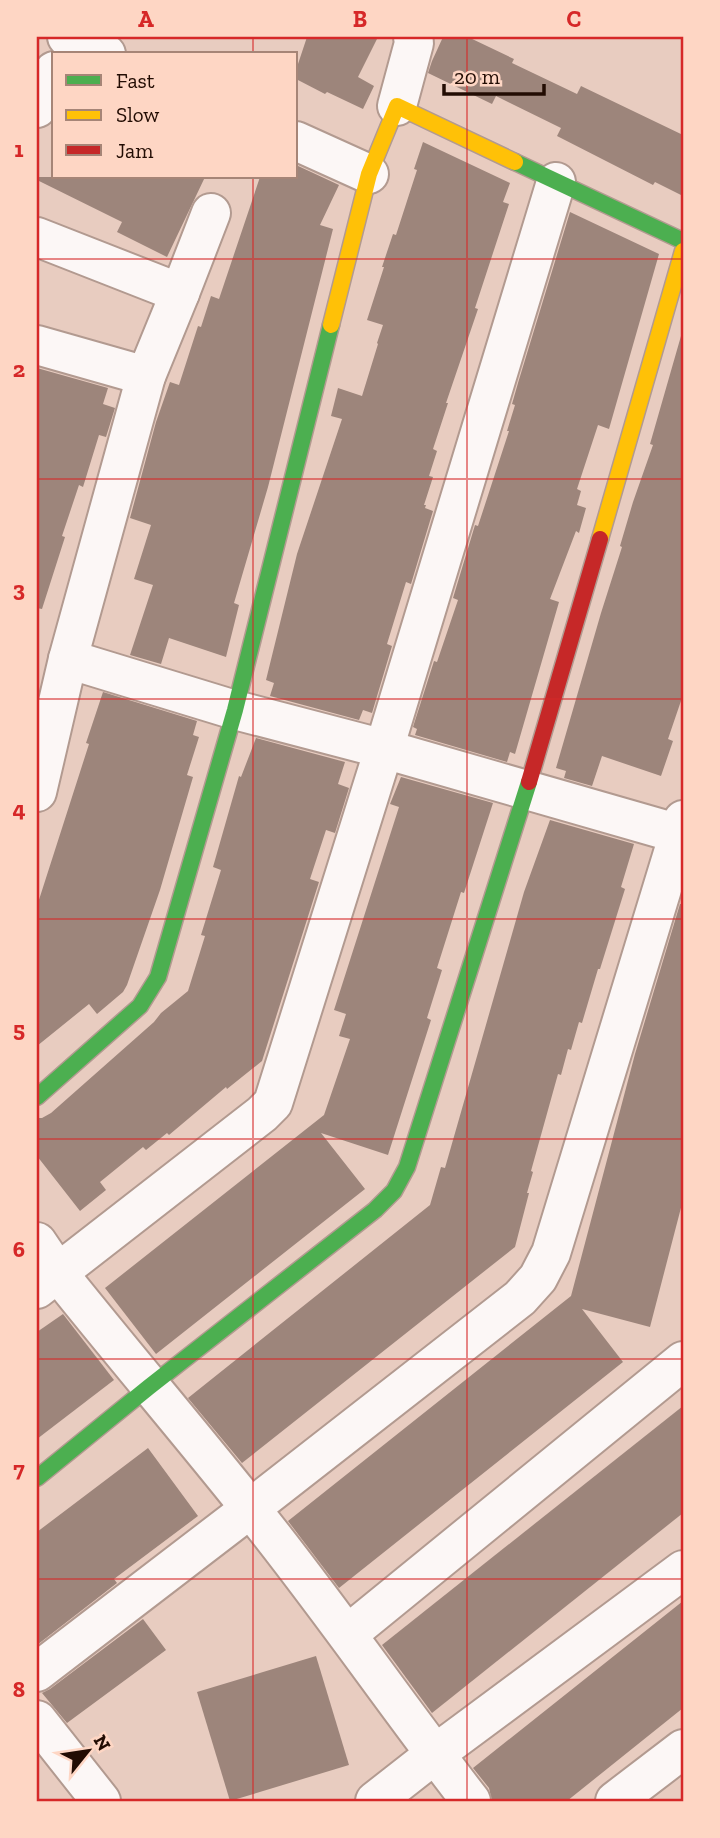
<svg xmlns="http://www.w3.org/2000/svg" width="720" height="1838" font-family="'Zilla Slab',serif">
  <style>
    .building { fill: #9d857b }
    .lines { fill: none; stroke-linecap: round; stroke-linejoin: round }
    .street-casing { stroke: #b29a90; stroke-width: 42 }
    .fast-casing { stroke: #b29a90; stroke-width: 19 }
    .slow-casing { stroke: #b29a90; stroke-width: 19 }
    .jam-casing { stroke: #b29a90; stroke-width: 19 }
    .street { stroke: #fcf7f6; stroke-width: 38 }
    .fast { stroke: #4caf50; stroke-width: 16 }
    .slow { stroke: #ffc107; stroke-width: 16 }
    .jam { stroke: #c62828; stroke-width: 16 }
    .grid { fill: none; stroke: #d62828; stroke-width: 2; stroke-opacity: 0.55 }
    .neatline { fill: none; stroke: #d62828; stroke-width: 2.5 }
    .grid-label { font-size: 23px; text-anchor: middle; font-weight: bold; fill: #d62828 }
  </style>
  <rect width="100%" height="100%" fill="#e8ccc0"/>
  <g class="building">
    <polygon points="307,37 378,37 358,77 374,86 363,109 327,92 325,94 296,79 296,70"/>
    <polygon points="443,37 468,37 514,59 512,63 577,94 581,86 683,135 683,196 655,182 653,185 557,136 561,128 496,96 492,104 428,73 432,61"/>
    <polygon points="423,142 510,183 503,202 509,204 475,308 478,309 446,403 448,403 433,449 437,451 429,476 433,477 424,505 426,505 425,508 433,511 411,584 406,582 387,644 392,646 372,713 363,710 359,720 270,696 274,683 266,680 297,554 342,419 331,416 338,388 362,396 378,344 377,343 383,325 367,320 384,267 382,267 393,234 396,235 417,170 414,169"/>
    <polygon points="296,165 339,185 320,225 333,229 268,487 234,603 239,605 226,657 169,638 161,664 130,655 153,585 134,579 151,525 130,518 156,422 170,382 179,385 198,326 201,327 211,296 219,299 260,177 296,177"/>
    <polygon points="37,177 205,177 167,257 117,232 122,222 37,180"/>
    <polygon points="570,212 659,254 609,429 598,425 577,489 581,491 577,505 586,508 579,533 576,531 550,599 559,602 515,754 510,752 507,762 415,735 417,729 413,727 434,661 437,662 458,600 453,598 475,525 478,526 509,431 507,431 515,405 512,404 518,383"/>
    <polygon points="683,329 683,695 668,739 673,741 661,776 602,756 592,786 564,778 566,771 556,768 601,613 622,547 620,546 633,502 653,445 650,444"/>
    <polygon points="37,368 108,388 103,404 115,408 106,437 99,435 83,487 79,485 62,536 65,537 42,609 37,608"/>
    <polygon points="103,692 197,721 193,735 199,737 187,775 193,777 160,890 127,985 123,992 97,1014 89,1004 37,1046 37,906 89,744 86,743"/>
    <polygon points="256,738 345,762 338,784 349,788 335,833 326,830 310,879 319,882 262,1061 227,1089 226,1087 169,1135 167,1133 146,1150 143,1147 100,1182 106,1190 80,1211 37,1156 37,1118 42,1118 51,1113 154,1022 161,1013 188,991 205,936 201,935 221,870 213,867 239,776 241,777"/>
    <polygon points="401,777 493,803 464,893 461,892 437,968 442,970 427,1018 431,1020 388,1155 321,1133 365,1189 156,1354 105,1288 324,1115 350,1039 339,1036 346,1014 334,1010 399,807 390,804"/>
    <polygon points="550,820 634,844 621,887 625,889 600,969 598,969 582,1023 579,1022 571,1050 568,1049 561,1075 558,1074 531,1171 533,1172 527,1193 529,1193 515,1247 242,1463 188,1398 430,1205 441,1167 445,1168 524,892"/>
    <polygon points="680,904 683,904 683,1200 650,1327 582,1309 623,1362 339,1588 288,1521 571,1296 635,1054"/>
    <polygon points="63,1314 114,1380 37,1439 37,1332"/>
    <polygon points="683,1406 683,1513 432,1713 382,1645"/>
    <polygon points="148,1448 198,1516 114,1579 117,1583 37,1645 37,1532"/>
    <polygon points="683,1601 683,1708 567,1801 492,1801 489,1788 473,1768"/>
    <polygon points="143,1619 166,1650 67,1723 42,1693 50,1689"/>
    <polygon points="316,1656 349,1765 230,1801 197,1692"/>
  </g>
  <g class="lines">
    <g class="street-casing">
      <g id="street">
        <polyline points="67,37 106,54"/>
        <polyline points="397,106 414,43 413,37"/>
        <polyline points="37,108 54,71"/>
        <polyline points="296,141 369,174"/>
        <polyline points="37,237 180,293 146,376 68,659 37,792"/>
        <polyline points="180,293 211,213"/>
        <polyline points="37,345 146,376"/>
        <polyline points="68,659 235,710 384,749 683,835"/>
        <path d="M 37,1242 L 58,1273 C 121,1352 187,1429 250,1508 C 327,1603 396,1705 471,1801"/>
        <polyline points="37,1289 262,1114 273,1103 384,749 556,182"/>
        <polyline points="348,1634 683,1361"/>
        <polyline points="37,1672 251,1508 520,1298 538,1278 551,1253 683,820"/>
        <polyline points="37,1720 101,1801"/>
        <polyline points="375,1801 435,1754 683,1570"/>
        <polyline points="615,1801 683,1749"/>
      </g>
    </g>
    <g class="fast-casing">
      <g id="fast">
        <polyline points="515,162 683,241"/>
        <polyline points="37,1097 140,1006 158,977 235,710 331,325"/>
        <polyline points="37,1478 149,1387 375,1210 394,1191 407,1167 529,782"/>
      </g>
    </g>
    <g class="slow-casing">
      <g id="slow">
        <polyline points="331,325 369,174 397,106 515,162"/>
        <polyline points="600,539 683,251"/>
      </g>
    </g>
    <g class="jam-casing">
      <polyline id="jam" points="529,782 600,539"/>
    </g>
    <use href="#street" class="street"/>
    <use href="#fast" class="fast"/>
    <use href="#slow" class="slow"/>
    <use href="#jam" class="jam"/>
  </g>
  <path class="grid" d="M 253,37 L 253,54M 467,37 L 467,1801M 253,177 L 253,1801M 37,259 L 683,259M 37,479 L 683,479M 37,699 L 683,699M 37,919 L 683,919M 37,1139 L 683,1139M 37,1359 L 683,1359M 37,1579 L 683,1579"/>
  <rect width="720" height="1838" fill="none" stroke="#fed6c4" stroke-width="77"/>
  <rect x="52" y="52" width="245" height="126" fill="#fed6c4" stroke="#a68577" stroke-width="2"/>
  <rect x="66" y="75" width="35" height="10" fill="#4caf50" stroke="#a68577" stroke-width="2"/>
  <text x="116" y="88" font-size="21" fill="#220c03">Fast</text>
  <rect x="66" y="110" width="35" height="10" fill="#ffc107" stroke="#a68577" stroke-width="2"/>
  <text x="116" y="122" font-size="21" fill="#220c03">Slow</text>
  <rect x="66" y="145" width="35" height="10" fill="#c62828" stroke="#a68577" stroke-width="2"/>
  <text x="116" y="158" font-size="21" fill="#220c03">Jam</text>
  <g transform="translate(88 1751) rotate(60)" stroke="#fed6c4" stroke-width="5" paint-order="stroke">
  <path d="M0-5L12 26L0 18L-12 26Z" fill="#220c03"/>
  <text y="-10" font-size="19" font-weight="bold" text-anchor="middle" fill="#220c03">N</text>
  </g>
  <path d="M444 84v10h100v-10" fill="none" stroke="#220c03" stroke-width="3.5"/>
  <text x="454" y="84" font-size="21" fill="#220c03" stroke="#fed6c4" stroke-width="5" paint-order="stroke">20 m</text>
  <rect x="38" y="38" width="644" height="1762" class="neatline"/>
  <g class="grid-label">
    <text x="146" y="27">A</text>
    <text x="360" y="27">B</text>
    <text x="574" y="27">C</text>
    <text x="19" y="157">1</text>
    <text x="19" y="377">2</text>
    <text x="19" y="597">3</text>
    <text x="19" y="817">4</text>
    <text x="19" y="1037">5</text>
    <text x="19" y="1257">6</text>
    <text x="19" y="1477">7</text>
    <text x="19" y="1697">8</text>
  </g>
</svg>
